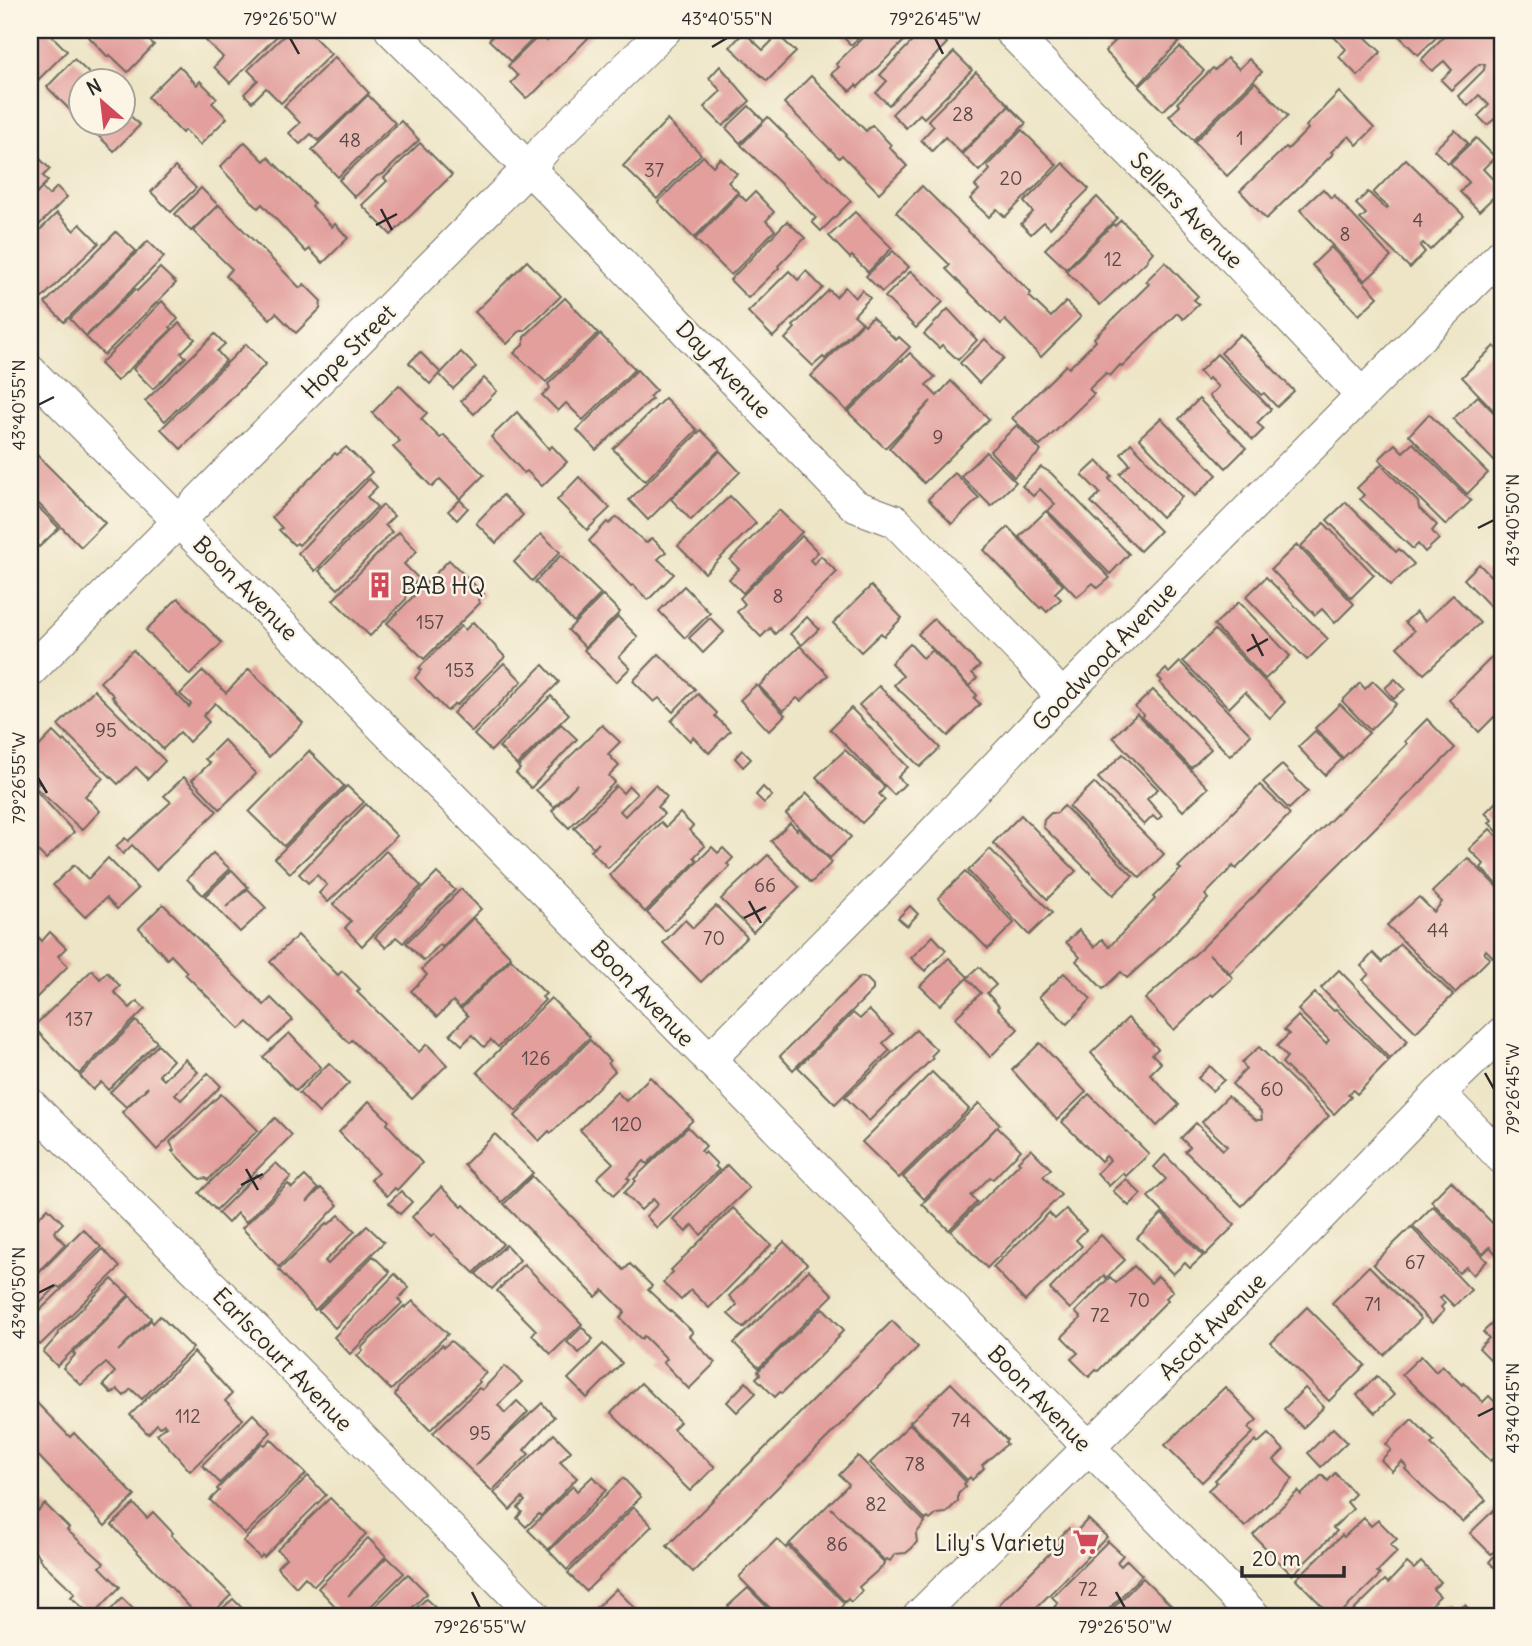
<svg xmlns="http://www.w3.org/2000/svg" width="1532" height="1646" font-family="Delius,sans-serif">
  <style>
    .building { fill: #e29f9c }
    .lines { fill: none; stroke-linecap: round; stroke-linejoin: round }
    .minor-casing { stroke: #6f6c61; stroke-width: 34 }
    .minor { stroke: #fff; stroke-width: 32 }
    .ticks { fill: none; stroke: #2b2b2b; stroke-width: 2.5 }
    .labels { text-anchor: middle; dominant-baseline: central; stroke-width: 5; stroke-linejoin: round; paint-order: stroke }
    .number-label { font-size: 19px; fill: #594847 }
    .street-label { font-size: 23px; fill: #2b2b2b; stroke: #fcf5e5 }
    .poi-label { font-size: 23px; fill: #2b2b2b; stroke: #fcf5e5; text-anchor: start }
    .neatline { fill: none; stroke: #2b2b2b; stroke-width: 2.5 }
    .ticks-label { font-size: 18px; text-anchor: middle; fill: #2b2b2b }
  </style>
  <rect width="100%" height="100%" fill="#fcf5e5"/>
  <filter id="ink" filterUnits="userSpaceOnUse"><feTurbulence type="fractalNoise" baseFrequency=".0143" numOctaves="2"/><feDisplacementMap in="SourceGraphic" scale="14" xChannelSelector="R" yChannelSelector="G"/><feConvolveMatrix kernelMatrix="1 2 1 2 8 2 1 2 1" color-interpolation-filters="sRGB"/></filter>
  <filter id="wash" filterUnits="userSpaceOnUse"><feTurbulence type="fractalNoise" baseFrequency=".00686" numOctaves="4" result="noise"/><feDisplacementMap in="SourceGraphic" scale="28" xChannelSelector="R" yChannelSelector="G"/><feGaussianBlur stdDeviation="1.57" result="paint"/><feColorMatrix in="noise" values="0 0 0 0 0 0 0 0 0 0 0 0 0 0 0 0 0 1.4 0 .05"/><feComposite in="paint" operator="in"/></filter>
  <g filter="url(#wash)">
    <rect width="100%" height="100%" fill="#ede5c6"/>
    <g id="blocks">
      <g class="building">
        <polygon points="30,30 41,30 43,32 46,30 67,51 38,80 30,71"/>
        <polygon points="95,30 139,30 154,45 128,72 110,55 108,57 88,36"/>
        <polygon points="217,30 283,30 230,83 214,67 223,57 206,41"/>
        <polygon points="290,30 307,30 331,54 281,103 266,88 252,102 244,94 258,80 248,70"/>
        <polygon points="498,30 542,30 511,61 489,40"/>
        <polygon points="558,30 592,30 594,32 535,92 526,98 511,83 518,76 508,66 541,34 547,41"/>
        <polygon points="836,30 867,30 851,45"/>
        <polygon points="870,30 915,30 858,87 856,85 850,91 831,74 839,67 836,64"/>
        <polygon points="923,30 933,30 947,43 889,105 876,93 887,81 880,75"/>
        <polygon points="1101,30 1124,30 1112,41"/>
        <polygon points="1127,30 1190,30 1139,85 1105,51"/>
        <polygon points="1327,30 1365,30 1362,34 1381,52 1358,76 1339,57 1346,49"/>
        <polygon points="1393,30 1444,30 1418,55"/>
        <polygon points="1450,30 1502,30 1502,113 1487,125 1478,116 1489,105 1479,95 1468,106 1458,96 1484,70 1485,64 1479,64 1451,90 1441,80 1452,70 1444,61 1432,71 1421,60"/>
        <polygon points="744,32 763,50 778,35 796,52 767,81 730,47"/>
        <polygon points="1180,47 1204,71 1163,111 1139,87"/>
        <polygon points="954,52 972,70 924,118 920,114 906,128 892,114"/>
        <polygon points="335,57 369,93 318,141 311,134 300,144 289,133 300,123 284,106"/>
        <polygon points="1227,58 1239,69 1249,59 1262,72 1193,140 1169,116 1180,106 1177,103 1213,68 1215,70"/>
        <polygon points="74,59 96,80 80,80 80,104 72,112 47,87"/>
        <polygon points="179,66 197,85 200,81 217,98 212,103 227,118 200,145 185,130 182,133 148,97"/>
        <polygon points="720,66 750,101 723,126 704,107 721,91 709,78"/>
        <polygon points="976,72 1009,105 961,153 945,137 932,151 921,140 934,126 928,120"/>
        <polygon points="811,76 866,131 872,125 891,145 889,147 907,166 879,193 842,155 839,158 784,103"/>
        <polygon points="1255,82 1288,116 1227,176 1194,142"/>
        <polygon points="1339,92 1374,128 1357,145 1349,136 1331,152 1333,154 1266,219 1240,191 1286,147 1288,149 1308,129 1306,126"/>
        <polygon points="368,95 395,123 338,177 312,150"/>
        <polygon points="749,106 764,121 740,143 726,128"/>
        <polygon points="1009,106 1026,123 979,171 962,154"/>
        <polygon points="122,108 140,125 114,151 84,122 122,122"/>
        <polygon points="768,117 787,136 786,137 851,201 821,231 812,222 816,218 741,145"/>
        <polygon points="667,120 701,154 657,199 623,166"/>
        <polygon points="401,121 419,140 383,174 377,176 355,197 339,180"/>
        <polygon points="1022,130 1057,165 1005,217 997,209 989,217 970,199 979,190 975,186 990,170 987,166"/>
        <polygon points="1455,130 1468,143 1448,163 1434,150"/>
        <polygon points="1476,138 1495,157 1483,169 1502,189 1479,211 1460,192 1469,182 1450,163"/>
        <polygon points="245,142 264,161 268,157 314,203 312,206 332,227 335,224 348,238 323,263 309,249 306,252 262,204 258,208 220,167"/>
        <polygon points="420,143 452,175 391,235 362,205 387,181 384,178"/>
        <polygon points="703,156 713,166 720,158 737,174 728,182 738,192 694,238 658,202"/>
        <polygon points="38,157 50,169 43,176 48,181 30,199 30,165"/>
        <polygon points="1406,159 1464,216 1430,250 1423,243 1420,246 1425,252 1410,268 1360,219 1366,214 1356,204 1368,192 1386,209 1388,207 1373,193"/>
        <polygon points="1063,163 1089,189 1050,228 1044,222 1031,234 1021,224 1033,212 1024,202"/>
        <polygon points="175,167 196,188 171,212 151,192"/>
        <polygon points="922,186 1031,293 1029,296 1051,317 1066,302 1081,317 1041,357 1005,320 1001,324 946,269 950,265 896,212"/>
        <polygon points="57,187 67,197 30,234 30,201 42,188 49,195"/>
        <polygon points="201,188 218,205 191,231 175,214"/>
        <polygon points="1323,189 1331,198 1334,195 1391,257 1365,281 1300,210"/>
        <polygon points="755,192 774,212 766,221 775,230 731,275 695,239 739,194 746,201"/>
        <polygon points="1097,197 1117,218 1066,269 1045,249"/>
        <polygon points="219,205 300,288 304,284 321,301 320,309 296,333 276,313 270,319 226,276 232,269 193,231"/>
        <polygon points="855,212 892,248 868,272 852,256 850,258 829,236"/>
        <polygon points="57,213 74,231 80,224 99,243 41,299 33,290 38,285 30,277 30,240"/>
        <polygon points="1121,220 1153,252 1147,259 1148,260 1100,305 1066,271 1113,224 1115,226"/>
        <polygon points="787,221 805,238 778,266 779,268 748,298 730,280"/>
        <polygon points="116,232 136,251 64,322 45,303"/>
        <polygon points="148,241 164,257 86,336 70,319"/>
        <polygon points="1331,247 1378,297 1359,315 1312,265"/>
        <polygon points="893,251 909,267 882,292 866,276"/>
        <polygon points="527,261 561,296 524,331 520,331 507,344 475,312"/>
        <polygon points="1165,262 1198,296 1194,300 1199,304 1183,319 1177,313 1122,367 1120,365 1110,376 1106,373 1089,389 1094,394 1040,446 1012,418 1066,365 1069,368 1096,341 1094,338 1149,284 1146,281"/>
        <polygon points="160,268 176,283 104,355 86,337 135,289 137,291"/>
        <polygon points="789,271 798,280 806,271 823,288 773,337 748,312"/>
        <polygon points="911,271 943,302 916,328 885,297"/>
        <polygon points="845,287 855,298 862,290 870,298 854,315 862,322 825,359 823,357 813,366 785,339 795,328 793,326 829,290 836,297"/>
        <polygon points="565,298 598,333 546,382 514,353 524,344 524,337"/>
        <polygon points="162,301 178,319 170,327 172,329 117,381 100,364"/>
        <polygon points="948,309 977,340 958,360 942,345 939,348 924,334"/>
        <polygon points="872,317 896,340 899,337 910,347 847,411 811,376 863,323 865,325"/>
        <polygon points="179,323 195,339 181,353 186,357 153,389 133,369"/>
        <polygon points="215,334 225,344 217,351 226,361 165,421 145,401"/>
        <polygon points="600,334 635,369 583,420 566,403 558,411 542,395 550,388 548,384"/>
        <polygon points="1240,334 1294,391 1277,407 1264,393 1261,395 1221,353"/>
        <polygon points="985,339 1004,358 979,383 960,363"/>
        <polygon points="246,344 266,364 181,449 161,429"/>
        <polygon points="1494,346 1502,354 1502,416 1497,414 1462,377"/>
        <polygon points="420,352 441,373 461,352 476,367 453,389 439,374 430,384 409,363"/>
        <polygon points="910,353 935,377 926,385 937,396 951,381 989,419 924,483 889,448 931,401 885,448 848,412 901,360 902,361"/>
        <polygon points="1217,354 1271,409 1257,423 1264,429 1253,440 1209,396 1218,387 1209,378 1207,380 1199,372"/>
        <polygon points="637,370 656,390 649,397 652,399 596,450 577,430"/>
        <polygon points="484,378 497,391 474,414 461,401"/>
        <polygon points="399,385 427,413 421,419 440,438 444,435 484,475 460,499 440,479 432,487 393,447 400,441 372,413"/>
        <polygon points="1478,396 1502,421 1502,454 1495,462 1453,419"/>
        <polygon points="665,398 697,430 645,481 613,449"/>
        <polygon points="1199,399 1246,448 1226,468 1179,419"/>
        <polygon points="517,412 549,449 552,446 567,462 542,486 527,471 524,473 491,437"/>
        <polygon points="1429,414 1488,473 1467,494 1409,435"/>
        <polygon points="1161,418 1217,475 1195,496 1139,438"/>
        <polygon points="1017,425 1041,451 1014,477 990,451"/>
        <polygon points="701,430 720,449 648,520 629,500"/>
        <polygon points="1131,443 1182,497 1162,517 1120,474 1130,464 1121,454"/>
        <polygon points="1413,443 1471,501 1446,525 1379,459 1395,444 1403,452"/>
        <polygon points="346,447 372,472 299,545 297,543 294,545 279,530 282,528 272,517 335,453 337,455"/>
        <polygon points="30,448 105,523 81,547 30,495"/>
        <polygon points="720,451 740,472 691,520 671,499"/>
        <polygon points="986,452 1016,482 991,506 961,476"/>
        <polygon points="1097,461 1112,476 1109,479 1160,531 1140,551 1091,502 1100,493 1082,475"/>
        <polygon points="1381,465 1418,502 1419,508 1437,525 1432,531 1439,539 1425,552 1418,544 1413,549 1360,499 1364,495 1357,488"/>
        <polygon points="1041,467 1051,473 1129,554 1110,574 1048,511 1055,504 1040,489 1033,496 1022,486"/>
        <polygon points="955,473 979,498 952,524 928,499"/>
        <polygon points="579,477 610,508 587,530 557,500"/>
        <polygon points="369,479 377,487 367,497 377,507 315,571 298,553"/>
        <polygon points="503,495 523,515 496,543 476,523"/>
        <polygon points="730,496 756,523 705,573 678,546"/>
        <polygon points="30,499 59,528 39,547 30,538"/>
        <polygon points="460,500 468,508 457,520 448,511"/>
        <polygon points="1346,502 1396,552 1399,549 1414,564 1391,585 1327,520"/>
        <polygon points="383,505 394,516 385,525 392,532 338,589 319,571"/>
        <polygon points="779,510 802,532 743,593 729,579 739,569 730,560"/>
        <polygon points="1046,511 1110,578 1098,588 1093,583 1077,597 1019,537"/>
        <polygon points="617,517 646,543 652,538 666,552 658,559 674,574 648,600 633,585 631,586 589,541 607,522 609,524"/>
        <polygon points="1324,523 1374,575 1351,598 1301,546"/>
        <polygon points="1008,527 1063,585 1055,593 1061,599 1047,612 1042,607 1040,608 984,550"/>
        <polygon points="399,532 417,551 404,564 419,579 407,591 406,599 370,636 333,600"/>
        <polygon points="541,534 560,552 532,581 514,562"/>
        <polygon points="802,536 818,552 810,560 814,564 821,556 837,572 775,634 770,628 761,637 737,612 745,604 740,598"/>
        <polygon points="1297,545 1354,604 1335,623 1322,609 1315,615 1271,569"/>
        <polygon points="561,555 601,594 574,622 535,582"/>
        <polygon points="449,560 484,594 478,600 480,603 424,659 387,623"/>
        <polygon points="1479,564 1502,588 1502,596 1491,607 1464,579"/>
        <polygon points="1266,577 1328,639 1307,660 1246,597"/>
        <polygon points="684,586 710,613 685,638 659,611"/>
        <polygon points="871,586 902,618 884,636 881,633 861,652 833,623"/>
        <polygon points="603,595 620,612 585,647 568,630"/>
        <polygon points="1453,595 1480,623 1424,674 1397,647 1414,631 1405,622 1416,612 1425,621"/>
        <polygon points="178,598 222,643 190,675 146,630"/>
        <polygon points="1239,602 1290,656 1265,679 1214,625"/>
        <polygon points="618,617 638,637 619,657 630,668 616,682 584,650"/>
        <polygon points="807,617 819,629 802,645 790,634"/>
        <polygon points="710,618 724,632 703,653 689,638"/>
        <polygon points="934,619 980,666 972,673 977,678 969,686 918,634"/>
        <polygon points="473,622 505,657 457,705 455,704 447,711 415,678 421,670 419,668 461,626 465,630"/>
        <polygon points="1215,630 1285,702 1270,718 1245,692 1229,708 1183,661"/>
        <polygon points="910,644 923,658 932,650 977,695 974,698 980,704 948,736 894,685 903,676 891,663"/>
        <polygon points="800,646 828,675 801,701 797,698 783,711 759,686"/>
        <polygon points="1502,647 1502,709 1479,732 1449,700"/>
        <polygon points="133,650 189,707 191,704 180,694 203,671 226,693 249,669 303,723 269,757 215,703 203,716 209,722 189,742 180,732 163,749 112,697 114,696 100,682"/>
        <polygon points="659,654 695,689 673,712 659,698 654,702 633,681"/>
        <polygon points="1180,662 1251,735 1230,756 1160,683 1162,681 1158,677 1166,669 1169,673"/>
        <polygon points="504,663 522,681 472,732 453,713"/>
        <polygon points="543,665 559,682 491,751 474,735"/>
        <polygon points="1395,679 1405,689 1394,699 1385,688"/>
        <polygon points="1373,681 1396,704 1370,730 1342,701 1360,683 1365,689"/>
        <polygon points="756,685 785,715 769,731 740,700"/>
        <polygon points="879,686 940,748 920,767 859,705"/>
        <polygon points="94,690 165,761 148,779 136,767 118,784 58,725"/>
        <polygon points="1153,690 1211,749 1191,768 1142,717 1144,715 1135,707"/>
        <polygon points="698,694 717,713 715,716 730,731 709,753 693,737 690,741 671,721"/>
        <polygon points="551,696 569,714 517,765 499,747"/>
        <polygon points="1340,704 1369,733 1343,758 1315,728"/>
        <polygon points="851,708 908,767 898,777 905,784 894,795 830,729"/>
        <polygon points="1137,714 1208,788 1183,811 1113,737"/>
        <polygon points="1427,719 1455,748 1230,973 1209,954 1233,978 1213,996 1211,994 1174,1030 1145,999 1203,947 1407,744 1405,741"/>
        <polygon points="561,724 577,739 531,788 516,773 520,769 518,767"/>
        <polygon points="602,725 620,742 608,754 619,766 609,776 615,782 569,828 552,811 577,784 554,807 536,790"/>
        <polygon points="1315,731 1342,759 1325,775 1298,747"/>
        <polygon points="53,732 63,742 64,740 103,778 85,796 100,811 82,830 35,787 39,783 30,774 30,756"/>
        <polygon points="224,740 256,774 220,809 192,780 210,763 205,759"/>
        <polygon points="742,750 751,759 743,767 735,758"/>
        <polygon points="845,750 885,787 879,794 885,800 862,823 816,777"/>
        <polygon points="309,751 344,786 284,846 249,812"/>
        <polygon points="1123,754 1158,789 1147,799 1162,816 1157,820 1153,816 1144,825 1098,778"/>
        <polygon points="1282,765 1308,791 1289,809 1263,782"/>
        <polygon points="184,777 217,811 156,870 132,845 123,854 116,846 125,838 128,841 171,802 164,796"/>
        <polygon points="1094,783 1164,854 1140,878 1069,807"/>
        <polygon points="30,784 74,832 46,859 35,848 30,853"/>
        <polygon points="655,785 667,797 658,807 664,814 608,868 591,851 599,843 593,847 574,828 616,786 623,793 629,786 637,794 620,811 625,816"/>
        <polygon points="1260,785 1290,814 1236,869 1233,866 1205,895 1208,899 1159,949 1127,978 1121,972 1103,989 1076,961 1080,957 1066,942 1079,930 1094,947 1102,939 1109,947 1155,899 1153,897 1181,869 1178,867"/>
        <polygon points="347,786 364,802 290,873 275,858"/>
        <polygon points="763,787 772,796 764,803 756,795"/>
        <polygon points="807,793 851,837 830,858 786,814"/>
        <polygon points="1502,796 1502,836 1489,823 1492,820 1485,813"/>
        <polygon points="366,804 397,836 328,902 319,893 327,885 317,875 308,883 299,874"/>
        <polygon points="1064,806 1133,876 1113,895 1043,827 1044,820 1051,813 1057,813"/>
        <polygon points="680,813 693,826 689,830 705,846 694,857 697,860 645,912 609,875 661,822 666,827"/>
        <polygon points="1021,815 1076,871 1047,899 993,843"/>
        <polygon points="790,823 797,830 798,828 832,862 811,883 771,841"/>
        <polygon points="1490,829 1502,841 1502,890 1481,868 1484,864 1469,849"/>
        <polygon points="712,847 718,853 723,848 733,858 727,864 730,866 665,931 647,913"/>
        <polygon points="990,849 1052,913 1029,935 968,871"/>
        <polygon points="386,851 421,886 362,946 345,928 351,921 333,904"/>
        <polygon points="213,853 230,869 203,895 187,879"/>
        <polygon points="768,855 799,887 753,932 721,899"/>
        <polygon points="108,858 138,889 117,909 106,898 85,917 53,885 74,865 88,879"/>
        <polygon points="1468,858 1502,892 1502,947 1493,957 1486,950 1484,953 1490,958 1455,993 1387,925 1419,897 1434,912 1442,902 1432,892"/>
        <polygon points="232,870 248,887 226,907 248,889 266,908 240,932 205,896"/>
        <polygon points="965,872 1014,923 988,949 938,898"/>
        <polygon points="437,873 455,890 403,943 396,937 386,948 375,937"/>
        <polygon points="461,889 481,909 442,947 440,944 424,961 406,943"/>
        <polygon points="163,904 264,1005 271,998 293,1020 269,1042 248,1022 240,1029 185,974 187,972 171,955 167,959 139,928"/>
        <polygon points="716,906 747,937 701,982 663,943 685,920 693,928"/>
        <polygon points="910,906 918,914 907,926 898,918"/>
        <polygon points="473,918 511,957 460,1008 453,1001 437,1017 411,991 427,975 422,969"/>
        <polygon points="32,931 42,941 50,932 66,948 58,956 68,966 30,1004 30,934"/>
        <polygon points="298,935 338,975 342,971 360,989 357,992 419,1052 427,1044 447,1065 412,1099 352,1040 349,1043 270,962"/>
        <polygon points="933,936 946,950 925,971 911,958"/>
        <polygon points="1400,944 1453,995 1416,1032 1363,980 1369,974 1361,966 1373,953 1382,962"/>
        <polygon points="949,958 968,977 979,967 996,985 987,993 999,1006 997,1008 1018,1029 990,1057 955,1018 981,993 967,978 940,1005 920,986"/>
        <polygon points="511,959 546,994 542,997 545,1000 498,1047 491,1040 484,1047 472,1035 462,1045 450,1034 468,1016 461,1009"/>
        <polygon points="92,970 100,979 107,972 120,986 114,992 130,1008 137,1001 145,1009 79,1074 33,1027"/>
        <polygon points="1339,970 1408,1041 1390,1059 1321,988"/>
        <polygon points="1064,973 1091,999 1067,1024 1039,997"/>
        <polygon points="860,977 866,978 873,985 873,990 793,1070 780,1056"/>
        <polygon points="1315,993 1334,1011 1336,1009 1389,1061 1357,1094 1353,1090 1348,1094 1351,1097 1334,1114 1282,1063 1287,1057 1277,1046 1289,1034 1284,1030 1298,1016 1326,1044 1329,1040 1298,1010"/>
        <polygon points="551,998 590,1037 516,1111 477,1072"/>
        <polygon points="869,1010 893,1034 883,1043 890,1050 835,1104 798,1067 853,1013 860,1019"/>
        <polygon points="1128,1018 1158,1049 1152,1054 1161,1063 1150,1074 1179,1105 1157,1126 1091,1053"/>
        <polygon points="136,1021 157,1042 108,1090 101,1082 93,1090 80,1076"/>
        <polygon points="916,1030 937,1050 931,1056 933,1058 869,1121 845,1097"/>
        <polygon points="289,1033 321,1067 296,1091 263,1057"/>
        <polygon points="590,1040 610,1061 608,1063 615,1071 551,1133 549,1131 539,1141 515,1116"/>
        <polygon points="1040,1043 1086,1092 1057,1120 1012,1070"/>
        <polygon points="158,1045 173,1060 159,1075 164,1080 185,1059 198,1072 175,1094 181,1100 208,1073 221,1086 157,1150 122,1112 148,1087 126,1107 110,1092"/>
        <polygon points="1259,1047 1329,1116 1242,1206 1185,1151 1190,1147 1181,1138 1196,1123 1223,1150 1227,1146 1202,1122 1228,1096 1256,1120 1262,1120 1261,1112 1232,1084 1246,1069 1242,1062"/>
        <polygon points="329,1063 349,1083 319,1113 299,1093"/>
        <polygon points="1210,1066 1224,1080 1212,1091 1198,1078"/>
        <polygon points="932,1072 969,1109 899,1178 862,1142"/>
        <polygon points="650,1077 693,1120 647,1164 644,1161 627,1178 630,1180 614,1195 597,1178 613,1163 580,1130 617,1092 626,1101"/>
        <polygon points="221,1094 258,1130 208,1180 206,1178 200,1179 172,1151 174,1150 170,1142"/>
        <polygon points="1089,1094 1149,1154 1126,1176 1123,1173 1109,1186 1097,1173 1110,1160 1106,1156 1101,1161 1062,1122"/>
        <polygon points="369,1101 389,1121 387,1124 422,1163 397,1190 395,1188 387,1196 371,1180 378,1173 339,1132"/>
        <polygon points="979,1103 1000,1124 924,1199 903,1177"/>
        <polygon points="275,1118 292,1135 216,1210 199,1193"/>
        <polygon points="688,1127 706,1146 701,1151 704,1154 705,1152 717,1164 715,1166 719,1170 657,1228 646,1216 658,1204 653,1199 641,1210 624,1193 636,1181 634,1179"/>
        <polygon points="997,1127 1021,1150 993,1179 990,1177 971,1196 977,1202 949,1230 922,1204"/>
        <polygon points="495,1134 533,1173 502,1202 464,1165"/>
        <polygon points="1031,1149 1051,1169 1043,1176 1061,1195 987,1268 951,1231 1020,1163 1018,1161"/>
        <polygon points="1165,1155 1235,1225 1205,1255 1148,1197 1166,1179 1154,1167"/>
        <polygon points="276,1163 291,1177 246,1222 237,1213 228,1223 218,1213 257,1174 260,1178"/>
        <polygon points="727,1165 749,1188 701,1235 693,1225 686,1232 673,1219"/>
        <polygon points="305,1176 318,1189 307,1202 321,1188 338,1205 279,1267 242,1228 288,1184 292,1188"/>
        <polygon points="532,1176 624,1270 630,1264 652,1286 648,1290 693,1332 689,1336 715,1363 689,1389 663,1362 667,1359 644,1336 641,1339 620,1318 625,1312 603,1290 596,1297 504,1204"/>
        <polygon points="1126,1179 1141,1194 1129,1206 1113,1191"/>
        <polygon points="1451,1181 1502,1233 1502,1248 1496,1254 1490,1247 1483,1254 1431,1201"/>
        <polygon points="441,1187 462,1207 464,1205 503,1244 474,1273 434,1234 431,1237 412,1217"/>
        <polygon points="401,1191 412,1202 400,1214 389,1203"/>
        <polygon points="1433,1206 1487,1261 1473,1275 1466,1267 1459,1273 1413,1226"/>
        <polygon points="48,1208 63,1223 54,1232 65,1244 30,1280 30,1220 36,1214 39,1217"/>
        <polygon points="733,1208 771,1245 709,1308 691,1290 681,1300 663,1283 673,1272 671,1270"/>
        <polygon points="1066,1209 1086,1230 1076,1240 1082,1246 1025,1301 993,1267 1049,1213 1055,1219"/>
        <polygon points="1162,1214 1203,1256 1190,1268 1185,1263 1173,1274 1137,1238"/>
        <polygon points="339,1215 355,1231 325,1261 328,1264 367,1226 384,1242 315,1310 279,1270 327,1223 329,1224"/>
        <polygon points="1411,1227 1471,1290 1454,1306 1443,1295 1440,1298 1445,1303 1441,1307 1444,1311 1432,1323 1373,1264"/>
        <polygon points="83,1229 101,1247 60,1288 57,1286 30,1313 30,1282"/>
        <polygon points="1101,1235 1125,1260 1106,1278 1104,1275 1070,1309 1050,1289"/>
        <polygon points="784,1242 807,1264 743,1328 728,1314 737,1305 729,1296"/>
        <polygon points="506,1245 520,1260 492,1289 476,1274"/>
        <polygon points="103,1249 120,1267 40,1345 30,1334 30,1325 38,1318 35,1315"/>
        <polygon points="373,1256 390,1272 335,1328 318,1310"/>
        <polygon points="524,1264 582,1324 551,1354 532,1335 536,1330 497,1291"/>
        <polygon points="1134,1266 1151,1283 1158,1276 1173,1291 1166,1298 1168,1300 1098,1371 1096,1370 1089,1377 1071,1359 1078,1353 1062,1337 1081,1318 1075,1312 1110,1277 1116,1283"/>
        <polygon points="1369,1266 1421,1319 1384,1355 1332,1303"/>
        <polygon points="809,1270 833,1295 759,1368 734,1343"/>
        <polygon points="395,1274 409,1288 398,1299 402,1303 350,1354 334,1337"/>
        <polygon points="112,1279 129,1295 57,1366 43,1352 59,1334 58,1332"/>
        <polygon points="130,1296 151,1318 118,1351 151,1320 153,1323 160,1316 193,1348 142,1399 131,1389 124,1396 117,1389 112,1394 103,1385 115,1372 106,1363 81,1385 63,1368 75,1355 73,1353"/>
        <polygon points="413,1301 448,1334 391,1390 357,1356 363,1350 361,1348 404,1306 405,1308"/>
        <polygon points="1502,1306 1502,1361 1497,1366 1479,1348 1489,1338 1483,1332 1497,1319 1497,1312"/>
        <polygon points="1307,1307 1365,1365 1329,1401 1271,1343"/>
        <polygon points="823,1308 844,1330 838,1336 839,1337 782,1393 780,1392 775,1397 756,1378 760,1374 758,1371"/>
        <polygon points="892,1321 918,1347 693,1572 667,1546"/>
        <polygon points="582,1327 593,1339 579,1353 567,1342"/>
        <polygon points="451,1341 486,1373 478,1380 480,1382 430,1430 395,1395 399,1387 442,1345 444,1347"/>
        <polygon points="603,1344 622,1363 587,1398 568,1379"/>
        <polygon points="194,1352 232,1394 225,1401 243,1419 190,1471 157,1434 166,1426 164,1424 160,1427 157,1424 148,1434 130,1415"/>
        <polygon points="1421,1356 1436,1372 1442,1365 1462,1385 1464,1383 1483,1402 1489,1396 1502,1409 1502,1450 1491,1461 1402,1374"/>
        <polygon points="505,1366 522,1382 498,1405 505,1413 517,1401 528,1412 475,1466 542,1403 554,1417 524,1450 529,1454 492,1491 433,1433 479,1388 482,1390"/>
        <polygon points="1377,1376 1394,1395 1375,1413 1357,1395"/>
        <polygon points="746,1382 756,1393 737,1412 727,1402"/>
        <polygon points="641,1383 680,1422 673,1429 715,1467 690,1491 611,1413"/>
        <polygon points="951,1383 1007,1440 1005,1442 1007,1444 982,1465 984,1468 972,1480 970,1477 967,1480 910,1422"/>
        <polygon points="1225,1387 1257,1420 1248,1428 1253,1433 1202,1482 1165,1445"/>
        <polygon points="1305,1388 1324,1407 1303,1428 1284,1409"/>
        <polygon points="31,1397 70,1437 74,1433 135,1496 105,1526 30,1447"/>
        <polygon points="253,1414 271,1432 220,1483 202,1465"/>
        <polygon points="1412,1419 1434,1441 1431,1444 1486,1500 1463,1522 1427,1491 1405,1469 1407,1467 1402,1462 1392,1471 1381,1460 1391,1450 1386,1444"/>
        <polygon points="910,1424 966,1482 964,1484 966,1486 958,1494 958,1501 946,1513 937,1514 930,1520 928,1518 926,1520 870,1463"/>
        <polygon points="1333,1428 1347,1442 1321,1467 1308,1453"/>
        <polygon points="554,1434 571,1451 560,1462 577,1478 541,1516 539,1514 526,1527 517,1518 522,1512 518,1508 525,1501 522,1498 510,1510 494,1493"/>
        <polygon points="1268,1434 1284,1450 1274,1460 1293,1479 1245,1527 1208,1490 1217,1482 1215,1480 1256,1440 1258,1443"/>
        <polygon points="271,1439 306,1474 245,1534 210,1500 219,1491 217,1489 262,1443 265,1445"/>
        <polygon points="858,1456 925,1522 916,1534 917,1542 912,1548 906,1553 895,1554 890,1561 887,1559 885,1561 831,1508 884,1562 883,1566 859,1587 862,1591 851,1602 848,1599 845,1602 789,1544 849,1484 839,1475"/>
        <polygon points="1335,1473 1355,1494 1347,1502 1353,1509 1333,1528 1337,1531 1292,1575 1253,1535 1298,1491 1301,1495 1322,1475 1328,1481"/>
        <polygon points="308,1476 326,1495 264,1557 262,1555 260,1558 243,1541"/>
        <polygon points="593,1476 606,1490 548,1550 528,1530 573,1486 577,1491"/>
        <polygon points="623,1478 641,1497 567,1570 549,1551"/>
        <polygon points="330,1498 366,1534 314,1586 305,1577 296,1587 277,1567 286,1558 277,1550"/>
        <polygon points="45,1504 69,1528 67,1530 104,1563 100,1567 120,1587 92,1616 71,1597 75,1593 39,1559 40,1557 30,1547 30,1519"/>
        <polygon points="134,1504 147,1518 153,1512 173,1533 171,1535 231,1595 210,1616 198,1616 112,1525"/>
        <polygon points="634,1507 652,1526 586,1591 568,1573"/>
        <polygon points="1496,1508 1502,1515 1502,1543 1491,1554 1470,1533"/>
        <polygon points="1364,1518 1371,1526 1378,1520 1397,1539 1390,1545 1397,1552 1377,1572 1380,1575 1338,1616 1332,1616 1296,1579 1342,1535 1344,1537"/>
        <polygon points="1088,1519 1107,1537 1028,1616 993,1616 998,1611 1000,1603 1062,1541 1059,1538 1069,1528 1075,1533"/>
        <polygon points="368,1538 386,1556 348,1596 387,1557 404,1573 361,1616 339,1616 333,1610 336,1607 318,1588"/>
        <polygon points="777,1539 786,1548 788,1546 844,1603 836,1616 778,1616 739,1577"/>
        <polygon points="1108,1541 1123,1555 1117,1562 1121,1566 1127,1560 1142,1575 1106,1612 1097,1616 1054,1616 1050,1612 1058,1603 1052,1597"/>
        <polygon points="1502,1546 1502,1575 1489,1562"/>
        <polygon points="1421,1562 1441,1582 1433,1589 1440,1596 1419,1616 1348,1616 1385,1580 1388,1583 1407,1563 1414,1569"/>
        <polygon points="408,1574 427,1593 404,1616 365,1616"/>
        <polygon points="1143,1578 1177,1611 1172,1616 1105,1616"/>
        <polygon points="748,1588 776,1616 738,1616 728,1606"/>
        <polygon points="616,1589 638,1611 632,1616 601,1616 594,1610"/>
        <polygon points="122,1598 141,1616 105,1616"/>
        <polygon points="233,1599 250,1616 253,1613 257,1616 214,1616"/>
        <polygon points="426,1599 444,1616 408,1616"/>
        <polygon points="1450,1605 1457,1612 1465,1605 1475,1616 1438,1616"/>
      </g>
    </g>
  </g>
  <g filter="url(#ink)">
    <use href="#blocks" fill-opacity="0" stroke="#6f6c61" stroke-width="2"/>
    <g class="lines">
      <g class="minor-casing">
        <g id="minor">
          <polyline points="391,30 553,193 855,506 895,521 1029,659 1062,697"/>
          <polyline points="1009,30 1191,213 1361,394"/>
          <polyline points="30,371 541,887 1254,1616"/>
          <path d="M 30,671 C 195,503 363,337 529,168 L 547,146 L 665,30"/>
          <polyline points="709,1060 894,874 1062,697 1502,254"/>
          <polyline points="1439,1093 1502,1158"/>
          <polyline points="30,1104 257,1331 535,1616"/>
          <polyline points="919,1616 1277,1261 1439,1093 1502,1033"/>
        </g>
      </g>
      <use href="#minor" class="minor"/>
    </g>
  </g>
  <path class="ticks" d="M 290,38 L 299,54M 935,38 L 943,54M 712,47 L 727,38M 381,209 L 392,230M 376,225 L 397,214M 38,405 L 54,397M 1478,528 L 1494,520M 1252,634 L 1263,656M 1247,651 L 1268,639M 38,778 L 47,793M 749,901 L 761,923M 744,918 L 766,907M 1485,1073 L 1494,1089M 246,1169 L 258,1190M 241,1185 L 263,1174M 38,1293 L 54,1285M 1478,1416 L 1494,1408M 472,1592 L 480,1608M 1116,1592 L 1125,1608"/>
  <defs>
    <g id="building-bare" transform="scale(2.1)"><path d="M-4-6H4V6H1V3H-1V6H-4ZM-2.5-4.3h1.7v1.8h-1.7ZM.8-4.3h1.7v1.8H.8ZM-2.5-1h1.7V.8h-1.7ZM.8-1h1.7V.8H.8Z" fill="#d1495b" stroke="#fcf5e5" stroke-width="2.5" paint-order="stroke"/></g>
    <g id="supermarket-bare" transform="scale(2.1)"><path d="M-6-5.5h2.5l.6 2H6L4.5 2H-2.5L-4.4-4H-6ZM-1.5 3.2a1.3 1.3 0 1 0 .1 0ZM3 3.2a1.3 1.3 0 1 0 .1 0Z" fill="#d1495b" stroke="#fcf5e5" stroke-width="2.5" paint-order="stroke"/></g>
  </defs>
  <g fill-rule="evenodd">
    <use href="#building-bare" x="380" y="585"/>
    <use href="#supermarket-bare" x="1086" y="1542"/>
  </g>
  <g class="labels">
    <g class="number-label">
      <text x="963" y="114">28</text>
      <text x="1240" y="138">1</text>
      <text x="350" y="140">48</text>
      <text x="654" y="170">37</text>
      <text x="1011" y="178">20</text>
      <text x="1418" y="220">4</text>
      <text x="1345" y="234">8</text>
      <text x="1113" y="259">12</text>
      <text x="938" y="437">9</text>
      <text x="778" y="596">8</text>
      <text x="430" y="622">157</text>
      <text x="460" y="670">153</text>
      <text x="106" y="730">95</text>
      <text x="765" y="885">66</text>
      <text x="1438" y="930">44</text>
      <text x="714" y="938">70</text>
      <text x="79" y="1019">137</text>
      <text x="536" y="1058">126</text>
      <text x="1272" y="1089">60</text>
      <text x="627" y="1124">120</text>
      <text x="1415" y="1262">67</text>
      <text x="1139" y="1300">70</text>
      <text x="1373" y="1304">71</text>
      <text x="1100" y="1315">72</text>
      <text x="188" y="1416">112</text>
      <text x="961" y="1420">74</text>
      <text x="480" y="1433">95</text>
      <text x="915" y="1464">78</text>
      <text x="876" y="1504">82</text>
      <text x="837" y="1544">86</text>
      <text x="1088" y="1589">72</text>
    </g>
    <g class="street-label">
      <text transform="translate(1187 210) rotate(46)">Sellers Avenue</text>
      <text transform="translate(348 351) rotate(-45)">Hope Street</text>
      <text transform="translate(724 369) rotate(46)">Day Avenue</text>
      <text transform="translate(246 588) rotate(45)">Boon Avenue</text>
      <text transform="translate(1104 656) rotate(-46)">Goodwood Avenue</text>
      <text transform="translate(643 993) rotate(46)">Boon Avenue</text>
      <text transform="translate(1212 1326) rotate(-45)">Ascot Avenue</text>
      <text transform="translate(283 1359) rotate(46)">Earlscourt Avenue</text>
      <text transform="translate(1040 1398) rotate(46)">Boon Avenue</text>
    </g>
    <g class="poi-label">
      <text x="401" y="585">BAB HQ</text>
      <text x="1065" y="1542" text-anchor="end">Lily's Variety</text>
    </g>
  </g>
  <rect width="1532" height="1646" fill="none" stroke="#fcf5e5" stroke-width="77"/>
  <g transform="translate(102 102) rotate(332)"><circle r="33" fill="#fcf5e5" stroke="#a8a49b" stroke-width="2"/>
  <path d="M0-5L12 26L0 18L-12 26Z" fill="#d1495b"/>
  <text y="-10" font-size="19" font-weight="bold" text-anchor="middle" fill="#2b2b2b">N</text>
  </g>
  <path d="M1242 1566v10h102v-10" fill="none" stroke="#2b2b2b" stroke-width="3.5"/>
  <text x="1252" y="1566" font-size="21" fill="#2b2b2b" stroke="#fcf5e5" stroke-width="5" paint-order="stroke">20 m</text>
  <rect x="38" y="38" width="1456" height="1570" class="neatline"/>
  <g class="ticks-label">
    <text x="290" y="25">79°26'50"W</text>
    <text x="727" y="25">43°40'55"N</text>
    <text x="935" y="25">79°26'45"W</text>
    <text transform="translate(19 405) rotate(-90)" y="6">43°40'55"N</text>
    <text transform="translate(1513 520) rotate(-90)" y="6">43°40'50"N</text>
    <text transform="translate(19 778) rotate(-90)" y="6">79°26'55"W</text>
    <text transform="translate(1513 1089) rotate(-90)" y="6">79°26'45"W</text>
    <text transform="translate(19 1293) rotate(-90)" y="6">43°40'50"N</text>
    <text transform="translate(1513 1408) rotate(-90)" y="6">43°40'45"N</text>
    <text x="480" y="1633">79°26'55"W</text>
    <text x="1125" y="1633">79°26'50"W</text>
  </g>
</svg>
